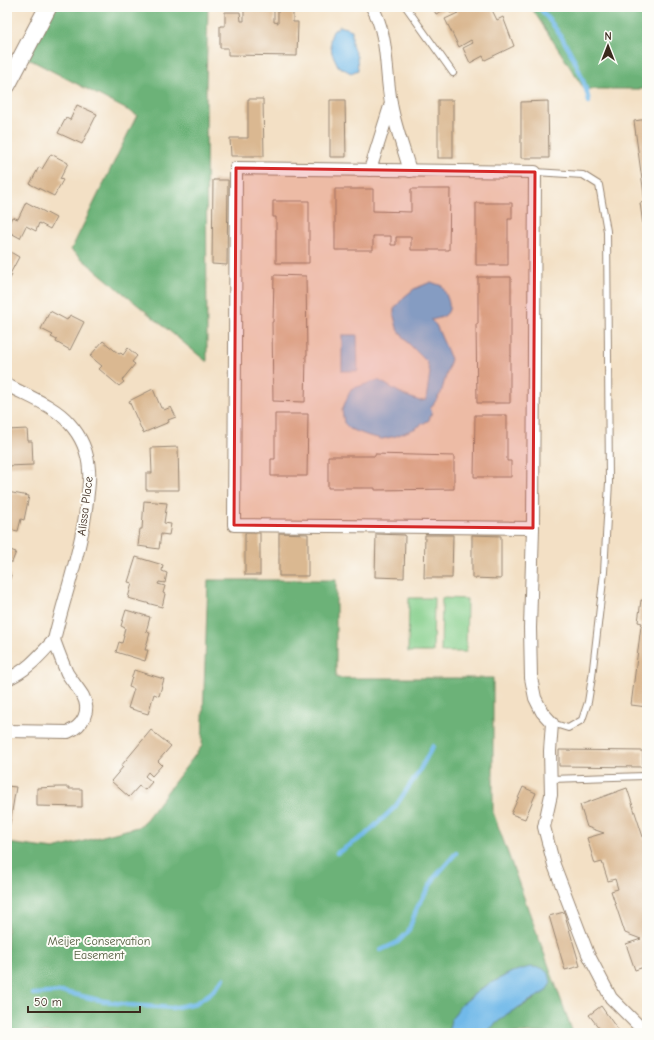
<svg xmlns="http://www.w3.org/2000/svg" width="654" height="1040" font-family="'Comic Neue',sans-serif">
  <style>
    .green { fill: #86cf8c; stroke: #607c55 }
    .forest { fill: #6cb278; stroke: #546e4b }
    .water { fill: #71b9e9; stroke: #567284 }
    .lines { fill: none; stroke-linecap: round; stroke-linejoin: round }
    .stream { stroke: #71b9e9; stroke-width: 4.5 }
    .building { fill: #dab891 }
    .lane-casing { stroke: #978572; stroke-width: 8 }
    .street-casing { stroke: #978572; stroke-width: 14 }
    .secondary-casing { stroke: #978572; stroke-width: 19 }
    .lane { stroke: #fff; stroke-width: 6 }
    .street { stroke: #fff; stroke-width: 12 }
    .secondary { stroke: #fff; stroke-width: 17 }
    .marked { fill: #d62828; fill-opacity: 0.2; stroke: #d62828; stroke-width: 3; stroke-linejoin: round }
    .labels { text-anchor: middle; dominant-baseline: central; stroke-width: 4; stroke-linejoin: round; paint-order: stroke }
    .street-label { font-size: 12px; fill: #3b2a1e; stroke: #fdfcf7 }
    .park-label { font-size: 12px; fill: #525c3f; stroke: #fdfcf7 }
  </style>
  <rect width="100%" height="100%" fill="#fdfcf7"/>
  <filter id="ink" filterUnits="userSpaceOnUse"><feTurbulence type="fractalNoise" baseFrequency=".025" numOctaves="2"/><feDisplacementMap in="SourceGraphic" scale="8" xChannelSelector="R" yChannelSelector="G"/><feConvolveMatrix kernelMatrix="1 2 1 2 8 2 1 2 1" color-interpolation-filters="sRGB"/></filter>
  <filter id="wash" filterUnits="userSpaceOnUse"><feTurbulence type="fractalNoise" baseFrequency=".012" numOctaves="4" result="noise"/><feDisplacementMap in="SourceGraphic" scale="16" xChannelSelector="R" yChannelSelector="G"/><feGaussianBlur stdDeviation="0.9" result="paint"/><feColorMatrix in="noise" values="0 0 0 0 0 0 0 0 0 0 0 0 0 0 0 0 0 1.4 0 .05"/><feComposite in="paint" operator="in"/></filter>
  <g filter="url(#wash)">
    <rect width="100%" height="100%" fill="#f3e0c5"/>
    <g class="green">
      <polygon points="409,598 434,598 433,652 408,652"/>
      <polygon points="442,598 467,599 466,652 441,652"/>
    </g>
    <g class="forest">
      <polygon points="48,7 208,7 206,87 207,362 71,250 137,115 23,56"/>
      <polygon points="531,7 647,7 647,89 584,89"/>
      <polygon points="208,580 336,580 336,678 493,678 493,812 573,1033 485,1033 507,1014 535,999 512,972 482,988 460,1006 448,1033 7,1033 7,843 54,849 141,826 202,746"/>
    </g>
    <g class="water">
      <polygon points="340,26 352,30 352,45 357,57 358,70 351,73 338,66 332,53 330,39 333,31"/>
      <path d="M 431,282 L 442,286 C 446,295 455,309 444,316 C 441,318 435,319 431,320 L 436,325 L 451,359 L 441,393 L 430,409 L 432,411 L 429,420 L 414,429 L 396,436 L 382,439 L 369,436 L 350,429 L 344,423 L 342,410 L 351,389 L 378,380 L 406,396 L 420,401 L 426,400 L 430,372 L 427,362 L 409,344 L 397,328 L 394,316 L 394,309 L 404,297 L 414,289 Z"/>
      <polygon points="342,335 357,335 358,371 342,371"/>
      <polygon points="530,967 542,968 549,974 551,983 545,992 507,1014 485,1033 448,1033 451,1020 460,1006 482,988 512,972"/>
    </g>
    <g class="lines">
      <g class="stream">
        <path d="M 539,7 C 548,19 558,30 565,43 C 575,59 586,84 589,102"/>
        <polyline points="337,853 364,836 395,807 418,773 433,746"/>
        <polyline points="381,950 398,942 408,932 417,908 435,877 456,853"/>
        <polyline points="33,994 64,992 99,1000 128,1005 172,1008 196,1003 212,992 224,978"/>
      </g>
    </g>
    <g id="blocks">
      <g class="building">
        <polygon points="244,7 274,8 274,22 278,23 278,8 293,9 293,22 298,22 297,56 228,55 228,48 220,48 220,26 225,26 225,12 240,12 241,21 244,21"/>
        <polygon points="432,7 500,7 492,10 497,20 503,17 514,46 485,60 483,56 470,63 463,48 473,43 471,40 459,47 445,19 458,13 456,10 450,13 448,8 436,14"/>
        <polygon points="248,99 263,99 264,156 231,156 230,138 248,138"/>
        <polygon points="330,100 345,100 346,157 330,157"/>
        <rect x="438" y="100" width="15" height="58"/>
        <polygon points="548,101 549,158 521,158 521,102"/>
        <polygon points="77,105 97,114 82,144 58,133 66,118 70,120"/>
        <polygon points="647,119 647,224 643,225 640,203 645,202 634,121"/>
        <polygon points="51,154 68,163 60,179 63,180 54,196 30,184 39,167 42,169"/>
        <polygon points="213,180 228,180 227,265 212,264"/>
        <polygon points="335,189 373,189 373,211 411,212 411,189 450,189 449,250 411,250 411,237 396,237 396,245 391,245 391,236 373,236 373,250 335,250"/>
        <polygon points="273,201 309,201 309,263 276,263 276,217 273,217"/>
        <polygon points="26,202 56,218 50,229 39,223 36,231 26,226 20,238 7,231 7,227 12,217 18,219"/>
        <polygon points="476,203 512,203 512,219 508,219 508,265 476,265"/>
        <polygon points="7,250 19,257 10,274 12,275 7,284"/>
        <polygon points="274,275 306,276 307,355 306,355 305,402 273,401 272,322 273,322"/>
        <polygon points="478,277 511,277 511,356 510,356 510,403 477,403 476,324 478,324"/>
        <polygon points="50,311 67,320 70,315 84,322 70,350 56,342 57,340 51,337 53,335 41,329"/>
        <polygon points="103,341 119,354 121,353 123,355 128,348 137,356 132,362 135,364 122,380 124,382 119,386 99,369 102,366 90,356"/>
        <polygon points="153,389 161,408 163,408 164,410 171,407 176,417 168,420 169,422 143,433 129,401"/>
        <polygon points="275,414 308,414 307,476 271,476 271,459 275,459"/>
        <polygon points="475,415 507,415 507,461 511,461 511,477 474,477"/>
        <polygon points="27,429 28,441 32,441 33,465 7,466 7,430"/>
        <polygon points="178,447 179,490 146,490 146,473 152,473 151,448"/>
        <polygon points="375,454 454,456 454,489 375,490 375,488 328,488 328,456 375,456"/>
        <polygon points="7,492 29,496 24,520 21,519 18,531 7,529"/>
        <polygon points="144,501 167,503 164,523 171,524 169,535 161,534 159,549 138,546 140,529 142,529"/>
        <rect x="245" y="533" width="15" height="42"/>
        <polygon points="279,533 308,534 308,576 279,576"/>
        <polygon points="376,534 405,535 404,578 375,577"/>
        <polygon points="425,535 453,535 452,578 424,578"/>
        <polygon points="472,535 501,536 501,579 472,578"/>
        <polygon points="7,549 16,552 12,562 10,562 9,568 7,567"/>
        <polygon points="136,557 163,565 162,571 167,573 165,583 159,582 158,584 165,586 163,593 165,594 162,607 128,598 132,583 128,582"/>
        <polygon points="7,574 11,575 7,588"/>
        <polygon points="646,588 647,588 647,707 631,705 641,626 642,623 638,622 641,600 645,601"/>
        <polygon points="126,610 150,617 146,632 150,633 145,650 148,650 145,661 116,652 119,642 122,643 124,636 123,636 125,628 121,626"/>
        <polygon points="134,670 164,679 159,696 154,694 148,714 128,708 134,689 129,687"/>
        <polygon points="151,730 171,746 158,761 162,765 152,776 148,772 145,776 152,782 145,790 139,786 129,797 111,781 123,767 121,766"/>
        <polygon points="559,750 643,751 643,767 559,766"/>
        <polygon points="7,786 16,787 9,829 7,829"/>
        <polygon points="59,787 69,787 69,789 82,789 82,807 37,806 37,788"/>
        <polygon points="523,787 536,793 525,819 511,814"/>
        <polygon points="627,788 644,840 647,839 647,966 635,970 626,944 641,939 625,933 611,891 618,889 615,879 608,881 602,862 595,864 587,838 604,833 587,827 580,805"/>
        <polygon points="564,912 580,966 565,970 549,916"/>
        <polygon points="601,1006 620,1033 603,1033 589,1015"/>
      </g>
    </g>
  </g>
  <g filter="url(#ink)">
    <use href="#blocks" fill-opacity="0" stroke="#978572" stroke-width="1"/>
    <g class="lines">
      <g class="lane-casing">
        <g id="lane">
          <polyline points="406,7 453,73"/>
          <polyline points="535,172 583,175 599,185 607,231 609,482 604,572 592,677 588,702 582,720 568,728 552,723"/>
          <polyline points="551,779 645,776"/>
        </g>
      </g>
      <g class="street-casing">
        <g id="street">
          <path d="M 372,7 C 389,36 385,71 391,103 C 394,124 404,149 410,171"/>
          <polygon points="236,168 535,172 533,528 234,525"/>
          <polyline points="370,170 391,103"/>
          <path d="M 7,385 C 27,396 55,406 69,423 C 81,436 88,453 89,470 C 90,480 88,491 87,501 C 82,548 65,594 54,640"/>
          <polyline points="533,528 530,628 531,678 535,698 542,712 552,723 550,751 551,795 544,827 554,865 588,954 611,998 639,1026 647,1032"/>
          <path d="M 7,679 C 27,671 40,655 54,640 C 58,651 62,662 67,673 C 72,681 78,688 83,696 C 91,711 83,726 68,732 L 7,731"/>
        </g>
      </g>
      <g class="secondary-casing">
        <polyline id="secondary" points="7,85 48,7"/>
      </g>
      <use href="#lane" class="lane"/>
      <use href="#street" class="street"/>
      <use href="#secondary" class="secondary"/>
    </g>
  </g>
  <path class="marked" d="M 236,168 L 535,172 L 533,528 L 234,525 Z"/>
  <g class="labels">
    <g class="street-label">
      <text transform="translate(85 506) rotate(-83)">Alissa Place</text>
    </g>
    <g class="park-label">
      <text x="99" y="941">Meijer Conservation<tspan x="99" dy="14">Easement</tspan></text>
    </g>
  </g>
  <rect width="654" height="1040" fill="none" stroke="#fdfcf7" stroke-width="24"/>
  <g transform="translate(608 46)" stroke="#fdfcf7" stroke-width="3" paint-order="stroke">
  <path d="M0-3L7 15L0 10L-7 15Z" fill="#3b2a1e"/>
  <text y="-6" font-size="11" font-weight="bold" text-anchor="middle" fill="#3b2a1e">N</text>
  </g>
  <path d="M28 1006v6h112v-6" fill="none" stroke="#3b2a1e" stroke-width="2"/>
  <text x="34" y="1006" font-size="12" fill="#3b2a1e" stroke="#fdfcf7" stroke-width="3" paint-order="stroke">50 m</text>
</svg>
